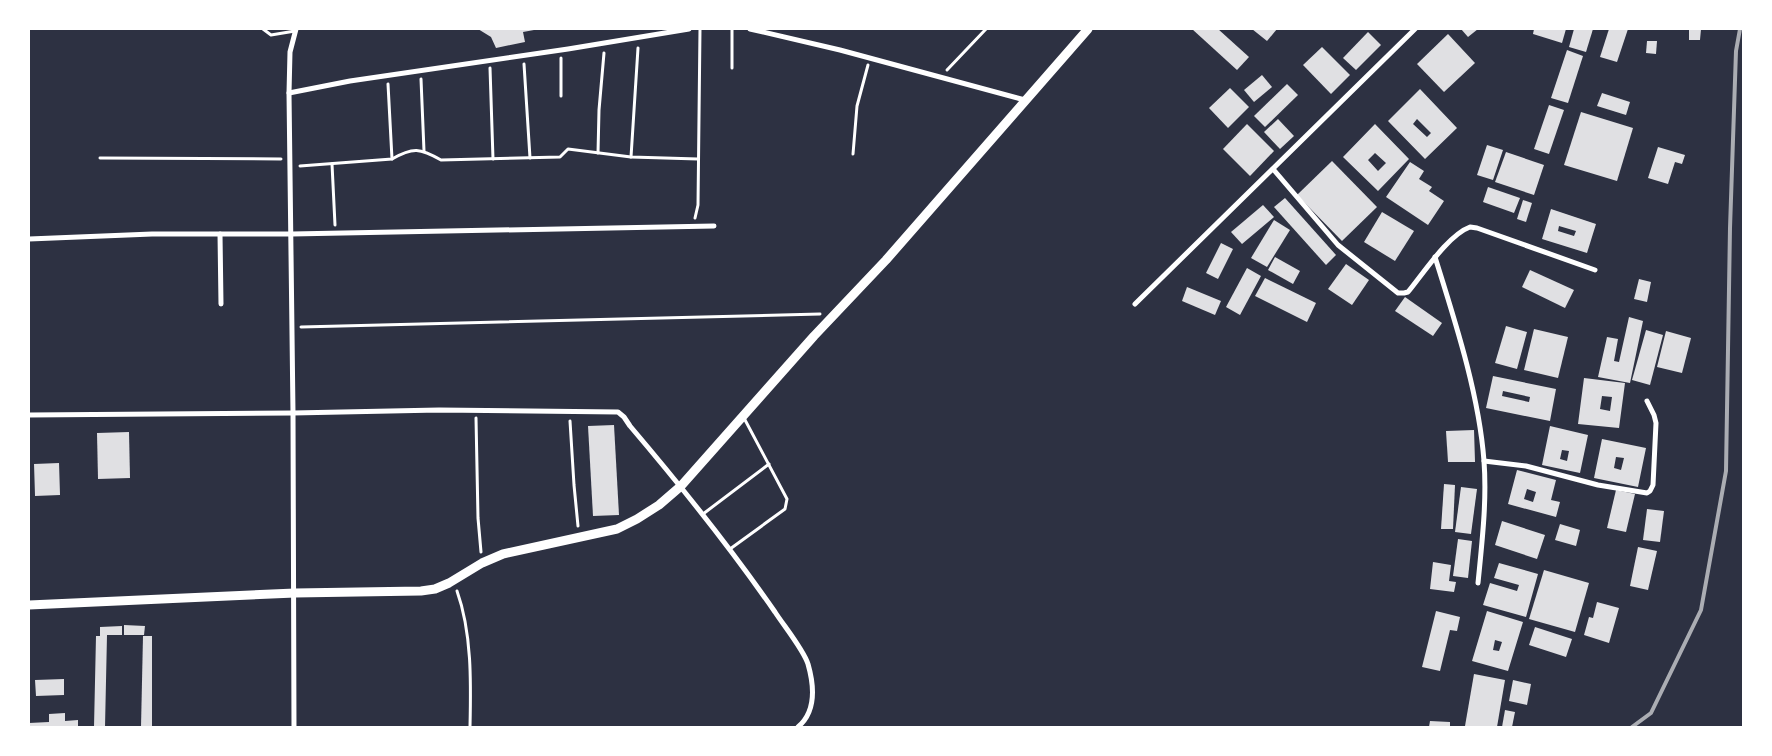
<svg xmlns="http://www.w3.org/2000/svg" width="1772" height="756" font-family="'Space Grotesk',sans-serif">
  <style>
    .building { fill: #e0e0e3; fill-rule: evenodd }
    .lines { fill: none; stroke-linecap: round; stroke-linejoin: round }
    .path { stroke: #fff; stroke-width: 3 }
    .service { stroke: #fff; stroke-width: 3 }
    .minor { stroke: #fff; stroke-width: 5 }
    .tertiary { stroke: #fff; stroke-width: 9 }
    .rail { stroke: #abadb3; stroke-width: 4 }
  </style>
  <rect width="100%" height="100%" fill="#2d3142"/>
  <g class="building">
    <polygon points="478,29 534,29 534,30 523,32 525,42 496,48 491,37"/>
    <polygon points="1192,29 1218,29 1249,57 1237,70"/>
    <polygon points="1252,29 1277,29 1267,41"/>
    <polygon points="1461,29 1478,29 1468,37"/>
    <polygon points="1534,29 1566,29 1562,43 1533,34"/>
    <polygon points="1574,29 1593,29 1586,52 1569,47"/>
    <polygon points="1609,29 1628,29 1617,62 1600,57"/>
    <polygon points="1689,29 1701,29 1700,40 1689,40"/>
    <polygon points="1368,32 1381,45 1356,70 1343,58"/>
    <polygon points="1448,34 1475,63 1444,92 1417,64"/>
    <polygon points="1647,41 1657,41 1656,54 1646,53"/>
    <polygon points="1322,47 1350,75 1331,94 1303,65"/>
    <polygon points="1567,50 1583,56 1568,103 1551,98"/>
    <polygon points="1262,75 1272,87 1254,102 1244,90"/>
    <polygon points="1287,84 1298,95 1265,127 1254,116"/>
    <polygon points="1230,88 1249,107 1228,128 1209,108"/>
    <path d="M 1420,89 L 1457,128 L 1425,159 L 1388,121 ZM 1417,119 L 1431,133 L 1427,137 L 1413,124 Z"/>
    <polygon points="1602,93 1630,102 1626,115 1597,106"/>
    <polygon points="1549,105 1564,110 1549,154 1534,149"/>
    <polygon points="1581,112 1633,128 1617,181 1564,165"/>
    <polygon points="1278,119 1294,136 1280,149 1264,132"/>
    <polygon points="1247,124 1274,151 1250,176 1223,149"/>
    <path d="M 1375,124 L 1409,159 L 1378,191 L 1343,157 ZM 1375,153 L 1386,163 L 1378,171 L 1368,160 Z"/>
    <polygon points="1487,145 1503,150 1493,180 1477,175"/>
    <polygon points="1658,147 1685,155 1682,164 1675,162 1668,184 1648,178"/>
    <polygon points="1506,152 1544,165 1534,195 1495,182"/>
    <polygon points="1332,161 1377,207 1342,241 1297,195"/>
    <polygon points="1410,162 1424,171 1419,179 1432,187 1429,191 1444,201 1428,225 1386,197"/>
    <polygon points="1488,187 1520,198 1514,213 1483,202"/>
    <polygon points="1285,198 1336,255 1326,265 1274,207"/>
    <polygon points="1523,200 1532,203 1526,222 1517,219"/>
    <polygon points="1263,205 1274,217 1242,244 1231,232"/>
    <path d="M 1551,209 L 1596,224 L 1587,253 L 1542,239 ZM 1559,226 L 1576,231 L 1574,236 L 1558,231 Z"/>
    <polygon points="1382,212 1414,231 1395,261 1364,242"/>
    <polygon points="1274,220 1290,230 1267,267 1251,258"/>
    <polygon points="1221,243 1233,249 1218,279 1206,273"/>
    <polygon points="1275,257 1300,271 1293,284 1268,270"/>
    <polygon points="1346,264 1369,280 1352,305 1328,289"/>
    <polygon points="1247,268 1261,276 1240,315 1226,307"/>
    <polygon points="1530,270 1574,290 1565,308 1522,287"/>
    <polygon points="1265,278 1316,303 1307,322 1255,296"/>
    <polygon points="1639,279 1651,282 1647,302 1634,299"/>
    <polygon points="1187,287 1221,301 1215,315 1182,301"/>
    <polygon points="1405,297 1442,323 1433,336 1395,311"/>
    <polygon points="1629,317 1643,321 1630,383 1598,377 1607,337 1618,339 1614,361 1619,362"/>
    <polygon points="1506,326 1527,332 1517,369 1495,363"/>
    <polygon points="1534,329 1568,337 1558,378 1524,370"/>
    <polygon points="1646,330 1663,335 1650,385 1632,380"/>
    <polygon points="1666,331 1691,338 1682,373 1657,367"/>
    <path d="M 1493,376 L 1556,389 L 1550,421 L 1486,408 ZM 1503,391 L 1530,397 L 1529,402 L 1502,396 Z"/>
    <path d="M 1584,378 L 1625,383 L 1619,428 L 1578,424 ZM 1602,396 L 1612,397 L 1610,411 L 1600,409 Z"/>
    <polygon points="614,425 619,515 593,516 588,426"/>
    <path d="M 1550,426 L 1588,435 L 1580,473 L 1542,465 ZM 1562,450 L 1569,451 L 1567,461 L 1560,459 Z"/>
    <polygon points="1474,430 1475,462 1448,462 1446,431"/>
    <polygon points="129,432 130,478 98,479 97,433"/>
    <path d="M 1602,439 L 1646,448 L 1638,487 L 1594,478 ZM 1616,457 L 1624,458 L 1621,470 L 1614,468 Z"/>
    <polygon points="59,463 60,495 35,496 34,464"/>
    <path d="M 1517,470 L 1556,480 L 1551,500 L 1560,502 L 1556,517 L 1508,504 ZM 1527,489 L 1536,492 L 1533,502 L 1524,499 Z"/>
    <polygon points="1444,484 1455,485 1453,529 1441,529"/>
    <polygon points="1461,487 1477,489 1471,534 1455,532"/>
    <polygon points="1616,490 1635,494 1626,532 1607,528"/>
    <polygon points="1647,509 1664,511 1660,542 1643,540"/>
    <polygon points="1502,521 1545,535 1537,559 1495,545"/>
    <polygon points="1560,524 1580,530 1576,546 1555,540"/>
    <polygon points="1458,539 1472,541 1468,578 1453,576"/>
    <polygon points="1638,547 1657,551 1648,590 1630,586"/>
    <polygon points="1433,562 1451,565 1449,581 1456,582 1454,592 1430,589"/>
    <polygon points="1499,563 1538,574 1526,617 1483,605 1490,583 1517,591 1519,585 1494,578"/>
    <polygon points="1544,570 1589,583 1575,632 1529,619"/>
    <polygon points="1597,602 1619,608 1609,643 1584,635 1589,617 1593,618"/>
    <polygon points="1436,611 1460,617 1457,631 1450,630 1440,671 1422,667"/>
    <path d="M 1487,611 L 1523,622 L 1508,671 L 1472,661 ZM 1495,640 L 1502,642 L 1499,651 L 1493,650 Z"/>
    <polygon points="124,625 145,626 144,635 124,635"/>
    <polygon points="122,626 122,635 107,635 105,727 94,727 96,636 100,636 100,627"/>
    <polygon points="1535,627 1572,639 1566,657 1529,645"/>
    <polygon points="143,636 152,636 152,727 141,727"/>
    <polygon points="1474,674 1505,680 1497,727 1465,726"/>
    <polygon points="64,679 64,695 36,696 35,680"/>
    <polygon points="1513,680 1531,684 1527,705 1509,701"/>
    <polygon points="1505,710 1515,712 1512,727 1502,727"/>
    <polygon points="65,713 65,721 78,720 78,727 29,727 29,723 49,722 49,714"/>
    <polygon points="1430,721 1450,722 1450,727 1429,727"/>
  </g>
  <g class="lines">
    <g class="path">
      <polyline points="524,64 530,158"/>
      <polyline points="490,68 493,159"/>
      <polyline points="732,68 732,29"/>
      <polyline points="947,70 986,29"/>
      <polyline points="421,79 424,151"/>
      <polyline points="388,84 392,159"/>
      <polyline points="561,96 561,58"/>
      <polyline points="598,153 599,110 604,53"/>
      <polyline points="853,154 857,106 868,65"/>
      <polyline points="631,157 638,48"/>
      <polyline points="100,158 281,159"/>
      <polyline points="332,164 335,225"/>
      <path d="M 300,166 L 392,159 C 413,147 420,148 441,160 L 560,157 L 568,149 L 631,157 L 698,159"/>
      <polyline points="695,218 698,205 700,29"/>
      <polyline points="301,327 820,314"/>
      <polyline points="476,418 478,518 481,552"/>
      <polyline points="570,421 574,485 578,526"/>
      <path d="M 457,591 C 472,633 471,683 470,727"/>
    </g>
    <g class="service">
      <polyline points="263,29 271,35 295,31"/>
      <polyline points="703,514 769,464"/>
      <polyline points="730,549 785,509 787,499 744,418"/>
    </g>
    <g class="minor">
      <polyline points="750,29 840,50 1025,100"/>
      <polyline points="289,93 350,81 568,49 689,29"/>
      <path d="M 1273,169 L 1338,245 L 1398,293 L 1404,293 L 1408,292 C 1423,274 1448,235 1470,227 L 1477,228 L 1595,270"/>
      <polyline points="220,234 221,304"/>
      <polyline points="29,239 152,234 292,234 714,226"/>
      <path d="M 1435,257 C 1455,321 1479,394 1484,461 C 1487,501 1482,542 1478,583"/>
      <polyline points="1135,304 1415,29"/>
      <path d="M 29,415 L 293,413 L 439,410 L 618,412 L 624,417 L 630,426 C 681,486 730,547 775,612 C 784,626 803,649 808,664 C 814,685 817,711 798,727"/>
      <polyline points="1484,461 1526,466 1598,485 1647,493 1650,491 1653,485 1656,423 1654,415 1647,401"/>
      <polyline points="294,727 293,413 289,93 290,52 296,29"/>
    </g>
    <polyline class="tertiary" points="29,605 295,593 421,591 435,589 449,583 482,563 503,554 617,529 637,519 659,505 681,486 814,336 886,260 1088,29"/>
    <polyline class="rail" points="1632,727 1651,713 1701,610 1726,471 1730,228 1736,51 1740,29"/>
  </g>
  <rect width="1772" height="756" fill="none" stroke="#ffffff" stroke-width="60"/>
</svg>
